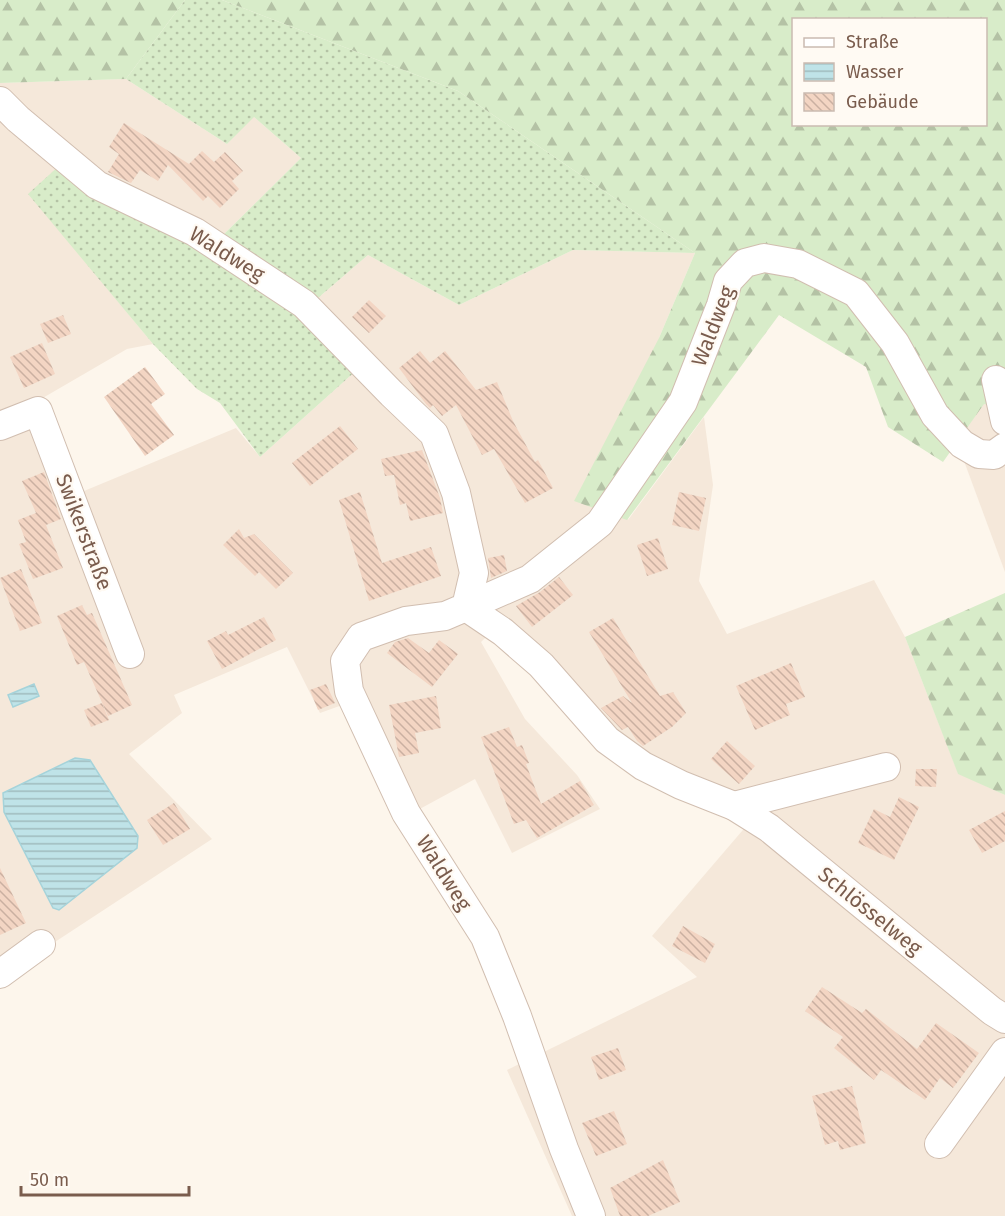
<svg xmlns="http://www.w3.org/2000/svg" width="1005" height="1216" font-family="'Fira Sans',sans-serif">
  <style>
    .residential { fill: #f5e8da }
    .grass { fill: url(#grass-dots) }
    .forest { fill: url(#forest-firs); fill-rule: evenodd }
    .water { fill: url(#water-rules); stroke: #a5d3da; stroke-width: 1.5 }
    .building { fill: url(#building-back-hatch) }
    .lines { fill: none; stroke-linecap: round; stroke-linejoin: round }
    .minor-casing { stroke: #d1beb0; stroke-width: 30 }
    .minor { stroke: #fff; stroke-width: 28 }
    .labels { text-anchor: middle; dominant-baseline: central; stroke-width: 4.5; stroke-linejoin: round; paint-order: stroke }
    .street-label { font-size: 21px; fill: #7a5c4d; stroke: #fffaf3 }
  </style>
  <defs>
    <pattern id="grass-dots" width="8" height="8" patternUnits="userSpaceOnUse" patternTransform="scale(1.5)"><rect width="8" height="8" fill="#d8ecc9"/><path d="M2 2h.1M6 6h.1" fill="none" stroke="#b4c2a5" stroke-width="1.8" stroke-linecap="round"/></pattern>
    <pattern id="forest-firs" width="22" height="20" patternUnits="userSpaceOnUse" patternTransform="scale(1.5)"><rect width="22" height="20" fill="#d8ecc9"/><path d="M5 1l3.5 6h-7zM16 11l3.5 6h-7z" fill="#b4c2a5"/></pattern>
    <pattern id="water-rules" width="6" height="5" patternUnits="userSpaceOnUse" patternTransform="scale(1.5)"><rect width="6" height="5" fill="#bfe3e8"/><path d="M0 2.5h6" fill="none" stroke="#a0bbbe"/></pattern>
    <pattern id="building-back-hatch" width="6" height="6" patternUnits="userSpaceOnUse" patternTransform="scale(1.5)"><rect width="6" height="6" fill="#f3d5c3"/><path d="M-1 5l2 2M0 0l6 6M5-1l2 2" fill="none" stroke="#cab0a1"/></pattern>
  </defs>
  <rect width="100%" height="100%" fill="#fdf6ec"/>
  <g class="residential">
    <polygon points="126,79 227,144 253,116 301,158 222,236 29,194 153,344 127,349 41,399 84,491 236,428 260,457 359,368 304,310 368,255 459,305 573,250 695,253 659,338 628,520 704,417 713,485 699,581 727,634 874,580 905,637 958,773 1005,795 1005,1216 572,1216 507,1070 697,977 652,936 748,824 620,767 541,677 490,633 481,642 525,719 577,775 600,809 512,853 475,779 416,811 359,699 320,713 287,647 174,695 182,713 129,754 212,839 0,978 0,83"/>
    <polygon points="984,403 1005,408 1005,572 957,442"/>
  </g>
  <polygon class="grass" points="185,0 222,0 458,91 695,253 573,250 459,305 368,255 304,310 359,368 260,457 220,403 197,389 153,344 28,194 71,155 222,236 301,158 254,117 227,144 126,79"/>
  <g class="forest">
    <polygon points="0,0 185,0 126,79 0,83"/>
    <path d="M 222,0 L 1005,0 L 1005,408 L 984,404 L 943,462 L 888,427 L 866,367 L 779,315 L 627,520 L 574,501 L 659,338 L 695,253 L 458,91 ZM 794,20 L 986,20 L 986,124 L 794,124 Z"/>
    <polygon points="1005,593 1005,795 958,774 905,637"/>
  </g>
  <g class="water">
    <polygon points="34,684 39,696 13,707 8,695"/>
    <polygon points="75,758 90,760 138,836 137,848 59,910 53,908 4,812 3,793"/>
  </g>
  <g class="building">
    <polygon points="124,123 189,164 202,151 214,162 225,152 243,171 232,181 239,189 220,208 208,196 203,201 168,165 158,181 140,170 131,183 108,172 119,154 109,147"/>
    <polygon points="369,300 386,316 369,333 352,317"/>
    <polygon points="63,315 71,334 48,343 40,324"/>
    <polygon points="42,343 55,374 24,388 10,357"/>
    <polygon points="420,351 430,363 445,351 476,390 497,382 513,421 535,462 538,460 553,488 525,503 494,449 482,455 456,405 442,416 433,405 430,408 426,404 399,368"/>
    <polygon points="145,367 165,394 151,404 174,435 145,456 104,397"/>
    <polygon points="340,426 358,449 310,486 292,463"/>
    <polygon points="422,450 440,498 443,513 410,521 406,503 400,505 394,475 385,476 381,459"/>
    <polygon points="44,472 61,519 46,525 63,568 33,579 19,544 26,542 18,520 36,513 22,481"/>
    <polygon points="360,492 382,563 431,547 441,576 369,601 339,500"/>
    <polygon points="679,492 706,498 699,531 672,525"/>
    <polygon points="239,529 244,538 254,534 293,573 276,589 259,572 255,576 223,545"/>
    <polygon points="658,538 668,569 647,576 637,545"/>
    <polygon points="504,555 507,571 491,578 488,558"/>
    <polygon points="21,569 42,623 20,631 0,578"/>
    <polygon points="559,577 573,595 532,627 516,606 540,592"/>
    <polygon points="82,605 87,615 92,613 132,705 108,716 84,662 77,665 57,616"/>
    <polygon points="264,617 276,640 222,669 207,641 226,631 228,635"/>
    <polygon points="613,618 660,696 673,692 686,713 672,727 643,746 637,741 628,727 622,730 601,708 623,696 632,703 589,632"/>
    <polygon points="408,638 429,653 439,640 458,654 432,687 387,653 395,642"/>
    <polygon points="791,663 805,697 786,704 790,715 755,730 736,686"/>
    <polygon points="326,684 335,703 318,710 310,690"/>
    <polygon points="436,696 441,728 415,733 419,753 399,757 389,705"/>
    <polygon points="102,703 109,720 91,727 84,710"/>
    <polygon points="509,727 517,747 522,745 529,763 526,764 541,804 580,781 594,805 537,838 526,820 514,824 481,737"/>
    <polygon points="727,741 755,766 739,784 711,759"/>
    <polygon points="916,769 937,769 936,787 915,786"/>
    <polygon points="899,797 919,807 894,860 858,843 874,809 890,817"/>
    <polygon points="174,803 190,829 163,845 147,820"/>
    <polygon points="1005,811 1005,841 982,853 969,830"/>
    <polygon points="0,868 26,923 0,935"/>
    <polygon points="683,926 715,944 705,963 672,946"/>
    <polygon points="822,987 862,1013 866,1009 917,1049 936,1023 979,1053 953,1088 940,1078 925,1100 881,1070 874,1080 834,1048 843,1037 805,1011"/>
    <polygon points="618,1048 626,1070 599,1080 591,1057"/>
    <polygon points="852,1086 866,1143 840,1150 838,1141 825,1145 812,1096"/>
    <polygon points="614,1111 627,1144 596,1156 582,1123"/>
    <polygon points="663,1160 680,1202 648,1216 620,1216 610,1188"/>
  </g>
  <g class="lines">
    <g class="minor-casing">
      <g id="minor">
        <polyline points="0,101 18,119 97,185 195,232 304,304 392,394 434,434 456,493 474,573 466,607 445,616 406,621 361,637 345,661 349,691 406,813 485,937 517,1016 564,1149 591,1216"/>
        <polyline points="996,380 1005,421"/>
        <polyline points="0,426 38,411 130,654"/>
        <polyline points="466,607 530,579 600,523 683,402 721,305 728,281 745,263 764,258 798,264 856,293 895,343 935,415 962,444 979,454 994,455 1005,447"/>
        <polyline points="466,607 503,632 541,665 607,740 643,766 681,785 734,806 769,828 992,1011 1005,1019"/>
        <polyline points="734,806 886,767"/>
        <polyline points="0,974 41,944"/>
        <polyline points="939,1144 1005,1052"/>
      </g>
    </g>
    <use href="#minor" class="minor"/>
  </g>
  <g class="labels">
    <g class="street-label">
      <text transform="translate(227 254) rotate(32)">Waldweg</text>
      <text transform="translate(713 326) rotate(-69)">Waldweg</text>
      <text transform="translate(84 532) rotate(69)">Swikerstraße</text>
      <text transform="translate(444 873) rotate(58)">Waldweg</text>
      <text transform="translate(870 911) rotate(39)">Schlösselweg</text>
    </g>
  </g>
  <rect x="792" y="18" width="195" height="108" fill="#fffaf3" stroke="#cabbb1" stroke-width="1.5"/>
  <rect x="804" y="38" width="30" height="9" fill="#ffffff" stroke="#cabbb1" stroke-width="1.5"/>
  <text x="846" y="48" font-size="18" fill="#7a5c4d">Straße</text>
  <rect x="804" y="63" width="30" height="18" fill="url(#water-rules)" stroke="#cabbb1" stroke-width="1.5"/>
  <text x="846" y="78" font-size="18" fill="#7a5c4d">Wasser</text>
  <rect x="804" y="93" width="30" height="18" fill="url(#building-back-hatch)" stroke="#cabbb1" stroke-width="1.5"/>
  <text x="846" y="108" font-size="18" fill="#7a5c4d">Gebäude</text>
  <path d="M21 1186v9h168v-9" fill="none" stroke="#7a5c4d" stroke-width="3"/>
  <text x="30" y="1186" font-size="18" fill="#7a5c4d" stroke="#fffaf3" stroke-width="4.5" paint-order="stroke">50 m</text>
</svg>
